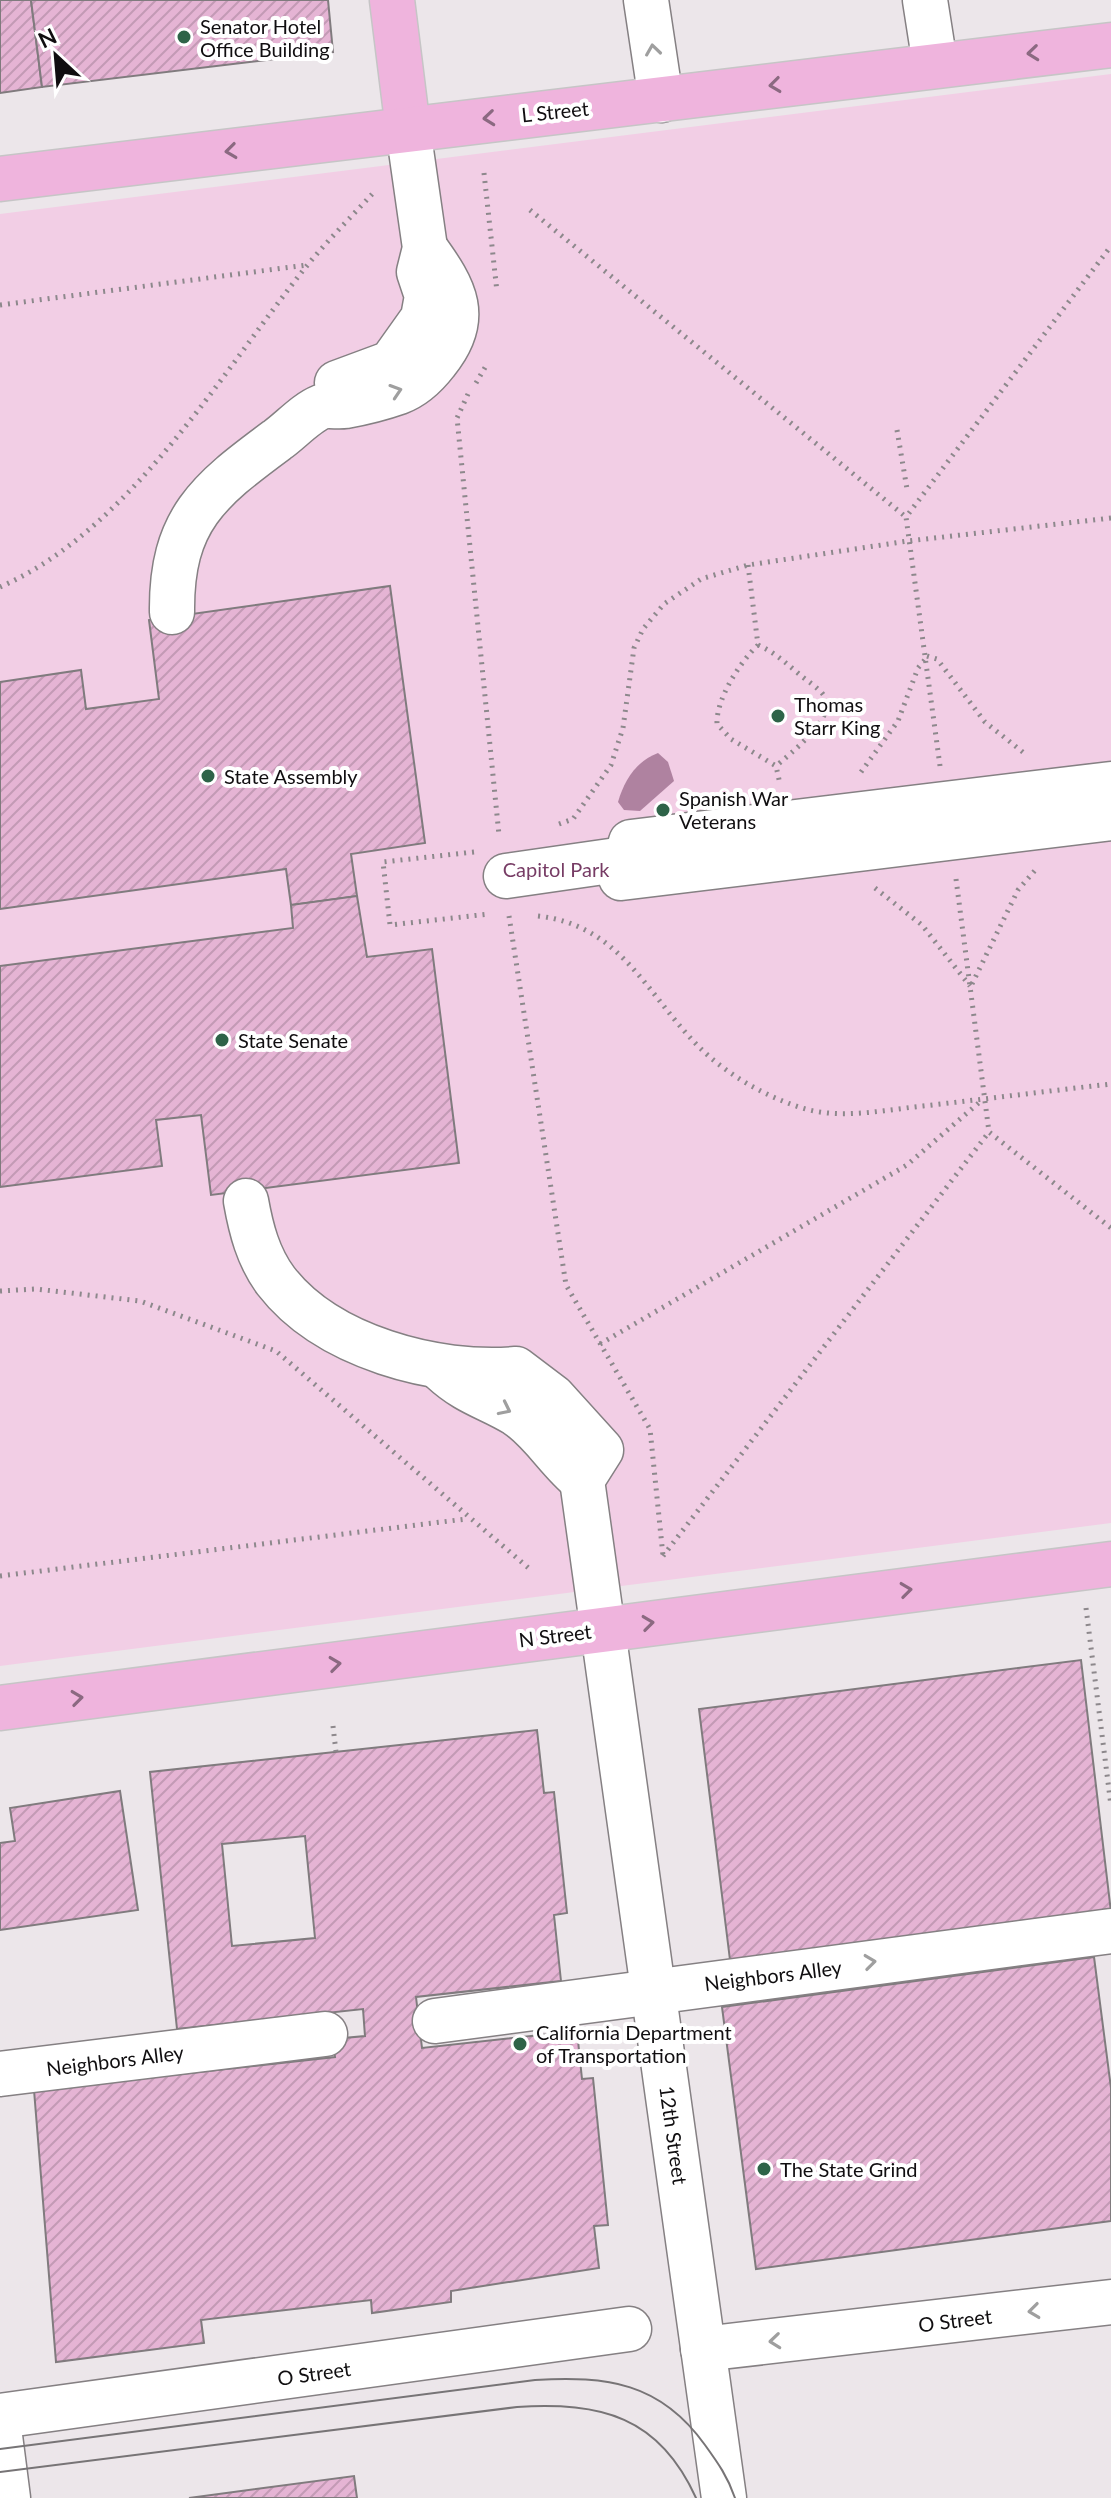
<svg xmlns="http://www.w3.org/2000/svg" width="1111" height="2498" font-family="Lato,sans-serif">
  <style>
    .green { fill: #f2cee5 }
    .water { fill: #af82a0 }
    .building { fill: url(#building-hatch); stroke: #807b7e; stroke-width: 2; fill-rule: evenodd }
    .lines { fill: none; stroke-linecap: round; stroke-linejoin: round }
    .minor-casing { stroke: #858083; stroke-width: 47 }
    .major-casing { stroke: #c6c5c6; stroke-width: 47 }
    .path { stroke: #8d888c; stroke-width: 5; stroke-dasharray: 2 6; stroke-linecap: butt }
    .minor { stroke: #fff; stroke-width: 44 }
    .major { stroke: #efb4dd; stroke-width: 44 }
    .tram { stroke: #777476; stroke-width: 2 }
    .oneway { stroke: #9f9f9f }
    .oneway2 { stroke: #8b6981 }
    .poi-dot { fill: #2e6348; stroke: #fff; stroke-width: 3 }
    .labels { text-anchor: middle; dominant-baseline: central; stroke-width: 8; stroke-linejoin: round; paint-order: stroke }
    .poi-label { font-size: 20px; fill: #100e10; stroke: #fff; text-anchor: start }
    .street-label { font-size: 20px; fill: #100e10; stroke: #fff }
    .park-label { font-size: 20px; fill: #773c65; stroke: #fff }
  </style>
  <defs>
    <pattern id="building-hatch" width="6" height="6" patternUnits="userSpaceOnUse" patternTransform="scale(2)"><rect width="6" height="6" fill="#e5b4d4"/><path d="M-1 1l2-2M0 6l6-6M5 7l2-2" fill="none" stroke="#c39ab5"/></pattern>
  </defs>
  <rect width="100%" height="100%" fill="#ece6ea"/>
  <polygon class="green" points="1111,74 1111,1523 0,1666 0,214"/>
  <path class="water" d="M 658,753 L 668,762 L 674,781 L 640,811 L 624,810 L 618,802 C 624,781 636,761 658,753 Z"/>
  <g class="building">
    <polygon points="0,0 31,0 42,87 0,93"/>
    <polygon points="31,0 328,0 333,52 42,87"/>
    <polygon points="390,586 425,843 351,854 357,896 291,905 286,869 0,909 0,682 81,670 86,709 159,699 149,620"/>
    <polygon points="357,896 367,957 432,949 459,1163 211,1195 201,1115 156,1120 162,1166 0,1187 0,966 293,928 291,905"/>
    <polygon points="1081,1660 1111,1912 730,1960 699,1709"/>
    <path d="M 537,1730 L 544,1793 L 554,1792 L 567,1913 L 554,1915 L 561,1981 L 416,1997 L 422,2048 L 577,2031 L 582,2079 L 593,2078 L 608,2225 L 594,2226 L 599,2268 L 451,2291 L 451,2302 L 372,2313 L 371,2300 L 201,2320 L 204,2343 L 56,2362 L 34,2090 L 335,2057 L 333,2039 L 365,2036 L 363,2009 L 177,2029 L 150,1772 ZM 305,1836 L 315,1938 L 232,1946 L 222,1844 Z"/>
    <polygon points="120,1791 138,1910 0,1930 0,1843 15,1841 10,1808"/>
    <polygon points="1094,1957 1111,2088 1111,2221 756,2269 722,2007"/>
    <polygon points="354,2476 357,2498 189,2498"/>
  </g>
  <g class="lines">
    <g class="minor-casing">
      <g id="minor">
        <polyline points="646,0 661,100"/>
        <polyline points="925,0 935,64"/>
        <polyline points="337,383 391,363 423,318 427,296 419,272 425,248 408,129"/>
        <path d="M 172,612 C 171,520 208,491 277,440 C 290,431 306,413 321,407 C 328,405 338,407 345,406 C 362,403 382,398 399,392 C 415,386 426,375 436,362 C 472,318 455,289 425,248"/>
        <polyline points="1111,784 631,842 621,878 1111,818"/>
        <polyline points="506,876 652,855"/>
        <path d="M 246,1201 C 251,1229 258,1257 276,1281 C 327,1347 436,1376 516,1369 L 553,1397 L 601,1450 L 582,1480 L 724,2498"/>
        <path d="M 442,1370 C 468,1394 488,1397 516,1414 C 542,1431 558,1461 582,1480"/>
        <polyline points="435,2021 1111,1931"/>
        <polyline points="0,2074 325,2034"/>
        <polyline points="703,2349 1111,2302"/>
        <polyline points="0,2416 629,2329"/>
        <polyline points="0,2436 8,2498"/>
      </g>
    </g>
    <g class="major-casing">
      <g id="major">
        <polyline points="392,0 408,129"/>
        <polyline points="0,179 1111,45"/>
        <polyline points="0,1708 1111,1564"/>
      </g>
    </g>
    <g class="path">
      <polyline points="484,173 497,292"/>
      <polyline points="530,210 906,517"/>
      <polyline points="0,305 307,265"/>
      <polyline points="476,383 487,364"/>
      <polyline points="468,394 457,418 499,835"/>
      <polyline points="897,430 907,489"/>
      <polyline points="748,565 758,645"/>
      <path d="M 0,587 C 130,530 219,376 305,268 C 327,241 352,216 375,191"/>
      <path d="M 758,645 C 740,662 716,699 717,724 L 731,739 L 776,766 L 780,784"/>
      <path d="M 758,645 C 774,652 786,663 799,674 C 807,681 821,689 826,699 C 834,719 790,754 776,766"/>
      <polyline points="927,656 937,659 985,722 1024,753"/>
      <polyline points="940,766 906,517 1111,246"/>
      <polyline points="861,772 898,721 918,668 927,657"/>
      <polyline points="559,824 573,819 611,765 623,728 634,648 643,629 664,604 701,579 748,565 908,541 1111,518"/>
      <polyline points="474,852 383,862 390,925 489,914"/>
      <polyline points="956,879 989,1132 1111,1228"/>
      <polyline points="875,888 922,925 970,986"/>
      <polyline points="509,916 566,1285 650,1429 663,1556"/>
      <path d="M 538,916 C 620,925 646,993 698,1046 C 726,1074 764,1096 802,1108 C 841,1120 883,1110 923,1106 C 986,1099 1048,1091 1111,1084"/>
      <polyline points="972,984 1018,890 1037,868"/>
      <polyline points="0,1291 36,1289 140,1301 276,1351 532,1571"/>
      <polyline points="600,1344 907,1165 982,1100"/>
      <polyline points="663,1556 989,1132"/>
      <polyline points="0,1576 466,1519"/>
      <polyline points="1086,1608 1111,1806"/>
      <polyline points="333,1726 336,1752"/>
    </g>
    <use href="#minor" class="minor"/>
    <use href="#major" class="major"/>
    <g class="tram">
      <path d="M 0,2449 L 535,2380 C 607,2376 660,2382 705,2445 C 718,2463 728,2477 735,2498"/>
      <path d="M 0,2472 L 517,2407 C 601,2402 659,2416 696,2498"/>
    </g>
  </g>
  <defs><path id="oneway-chevron" d="M-2-3.5L2.5 0L-2 3.5" fill="none" stroke-width="1.6" stroke-linecap="round" stroke-linejoin="round" transform="scale(2)"/></defs>
  <g class="oneway">
    <use href="#oneway-chevron" transform="translate(653 50) rotate(-98)"/>
    <use href="#oneway-chevron" transform="translate(396 391) rotate(-18)"/>
    <use href="#oneway-chevron" transform="translate(505 1409) rotate(26)"/>
    <use href="#oneway-chevron" transform="translate(870 1962) rotate(-7)"/>
    <use href="#oneway-chevron" transform="translate(1034 2311) rotate(173)"/>
    <use href="#oneway-chevron" transform="translate(775 2341) rotate(174)"/>
  </g>
  <g class="oneway2">
    <use href="#oneway-chevron" transform="translate(1033 53) rotate(174)"/>
    <use href="#oneway-chevron" transform="translate(775 85) rotate(173)"/>
    <use href="#oneway-chevron" transform="translate(489 118) rotate(174)"/>
    <use href="#oneway-chevron" transform="translate(231 151) rotate(173)"/>
    <use href="#oneway-chevron" transform="translate(906 1590) rotate(-7)"/>
    <use href="#oneway-chevron" transform="translate(648 1623) rotate(-7)"/>
    <use href="#oneway-chevron" transform="translate(335 1664) rotate(-7)"/>
    <use href="#oneway-chevron" transform="translate(77 1698) rotate(-7)"/>
  </g>
  <g class="poi-dot">
    <circle cx="184" cy="37" r="8"/>
    <circle cx="778" cy="716" r="8"/>
    <circle cx="208" cy="776" r="8"/>
    <circle cx="663" cy="810" r="8"/>
    <circle cx="222" cy="1040" r="8"/>
    <circle cx="520" cy="2044" r="8"/>
    <circle cx="764" cy="2169" r="8"/>
  </g>
  <g class="labels">
    <g class="poi-label">
      <text x="200" y="26">Senator Hotel<tspan x="200" dy="23">Office Building</tspan></text>
      <text x="794" y="704">Thomas<tspan x="794" dy="23">Starr King</tspan></text>
      <text x="224" y="776">State Assembly</text>
      <text x="679" y="798">Spanish War<tspan x="679" dy="23">Veterans</tspan></text>
      <text x="238" y="1040">State Senate</text>
      <text x="536" y="2032">California Department<tspan x="536" dy="23">of Transportation</tspan></text>
      <text x="780" y="2169">The State Grind</text>
    </g>
    <g class="street-label">
      <text transform="translate(555 111) rotate(-6)">L Street</text>
      <text transform="translate(555 1635) rotate(-7)">N Street</text>
      <text transform="translate(773 1975) rotate(-7)">Neighbors Alley</text>
      <text transform="translate(115 2060) rotate(-7)">Neighbors Alley</text>
      <text transform="translate(674 2135) rotate(82)">12th Street</text>
      <text transform="translate(955 2320) rotate(-7)">O Street</text>
      <text transform="translate(314 2373) rotate(-8)">O Street</text>
    </g>
    <g class="park-label">
      <text x="556" y="869">Capitol Park</text>
    </g>
  </g>
  <g transform="translate(56 56) rotate(334)" stroke="#ffffff" stroke-width="6" paint-order="stroke">
  <path d="M0-6L14 30L0 20L-14 30Z" fill="#100e10"/>
  <text y="-12" font-size="22" font-weight="bold" text-anchor="middle" fill="#100e10">N</text>
  </g>
</svg>
